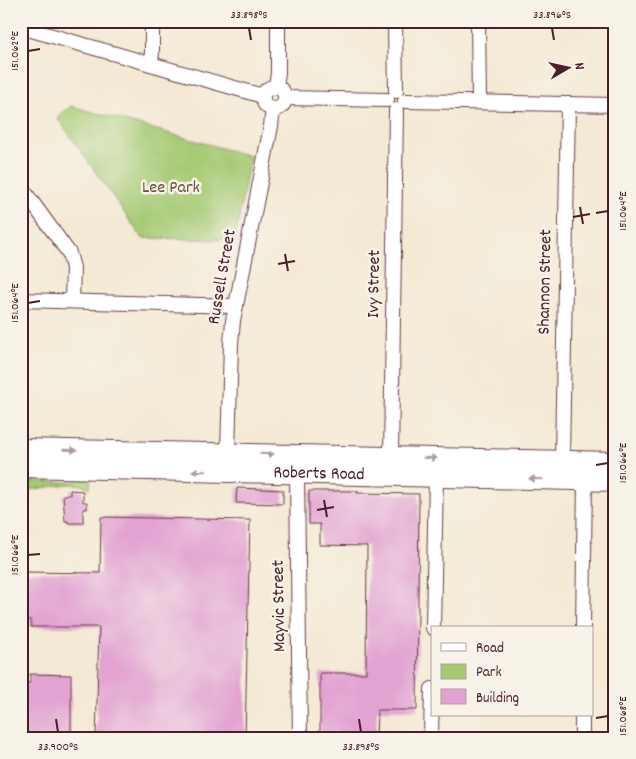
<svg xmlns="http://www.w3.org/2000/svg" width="636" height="759" font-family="Dekko,sans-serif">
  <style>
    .green { fill: #a6ca74; stroke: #787450 }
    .building { fill: #e2a3d2 }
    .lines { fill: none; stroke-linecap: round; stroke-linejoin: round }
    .minor-casing { stroke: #643d44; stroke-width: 16 }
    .highway-casing { stroke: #643d44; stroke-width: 22 }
    .minor { stroke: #fff; stroke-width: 14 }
    .highway { stroke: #fff; stroke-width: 20 }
    .oneway { fill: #ae9aa0 }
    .ticks { fill: none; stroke: #4a1f2b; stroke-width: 2 }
    .labels { text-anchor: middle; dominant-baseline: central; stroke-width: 5; stroke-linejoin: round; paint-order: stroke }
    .park-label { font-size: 18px; fill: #665241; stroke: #f7f3e8 }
    .street-label { font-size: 18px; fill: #4a1f2b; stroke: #f7f3e8 }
    .neatline { fill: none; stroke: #4a1f2b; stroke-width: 2 }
    .ticks-label { font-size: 12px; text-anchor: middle; fill: #4a1f2b }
  </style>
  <rect width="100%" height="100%" fill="#f7f3e8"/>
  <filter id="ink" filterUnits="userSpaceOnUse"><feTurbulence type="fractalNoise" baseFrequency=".02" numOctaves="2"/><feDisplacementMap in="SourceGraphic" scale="10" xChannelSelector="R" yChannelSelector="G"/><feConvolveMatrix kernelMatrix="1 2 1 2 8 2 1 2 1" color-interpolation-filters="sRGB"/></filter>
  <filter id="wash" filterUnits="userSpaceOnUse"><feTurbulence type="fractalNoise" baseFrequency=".0096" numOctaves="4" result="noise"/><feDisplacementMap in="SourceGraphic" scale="20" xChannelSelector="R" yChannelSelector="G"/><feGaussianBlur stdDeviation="1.12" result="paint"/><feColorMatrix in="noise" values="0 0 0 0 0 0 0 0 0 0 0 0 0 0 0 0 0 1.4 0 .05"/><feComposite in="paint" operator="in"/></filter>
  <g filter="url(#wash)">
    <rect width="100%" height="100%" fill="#f4e9d4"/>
    <g class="green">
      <polygon points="71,106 250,156 235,240 142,238 57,117"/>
      <path d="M 82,478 L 91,478 L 90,488 C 72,478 42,491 21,490 L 21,481 L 70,482 Z"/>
    </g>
    <g id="blocks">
      <g class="building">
        <polygon points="237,488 283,490 283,504 236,503"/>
        <polygon points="70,490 83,491 83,502 87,502 87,509 83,509 83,523 68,523 68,521 65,521 63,495 70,495"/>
        <polygon points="309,491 358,491 357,493 419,494 417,710 377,710 376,738 320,738 320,673 366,673 367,546 320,545 320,524 309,524"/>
        <polygon points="101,517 250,520 245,738 96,738 99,627 31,627 31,620 21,620 21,572 100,573"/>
        <polygon points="30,674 71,675 71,738 21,738 21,683 30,683"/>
      </g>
    </g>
  </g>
  <g filter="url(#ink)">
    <use href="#blocks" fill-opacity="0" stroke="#643d44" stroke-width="1"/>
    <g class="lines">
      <g class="minor-casing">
        <g id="minor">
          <polyline points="395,21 396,91"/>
          <polyline points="478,21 479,102"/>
          <polyline points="21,27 263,96"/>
          <polyline points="151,64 152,52 152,21"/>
          <circle cx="274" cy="98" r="11"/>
          <polyline points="276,87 278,73 278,21"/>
          <polyline points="285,98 387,100"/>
          <polyline points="405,101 615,105"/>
          <polyline points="21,187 69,253 73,268 72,301"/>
          <polyline points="21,300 236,306"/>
          <polyline points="228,453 231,343 233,321 271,126 273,109"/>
          <polyline points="391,457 396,110"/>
          <polyline points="562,461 568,104"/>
          <polyline points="297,473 300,738"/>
          <polyline points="433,628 436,477"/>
          <polyline points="583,628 585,480"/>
          <polyline points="582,715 582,738"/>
          <polyline points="431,738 432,689"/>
        </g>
      </g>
      <g class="highway-casing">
        <g id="highway">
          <polyline points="21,449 615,462"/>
          <path id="s1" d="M 21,467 L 615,481"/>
        </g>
      </g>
      <use href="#minor" class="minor"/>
      <use href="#highway" class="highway"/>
    </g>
    <defs><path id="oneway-solid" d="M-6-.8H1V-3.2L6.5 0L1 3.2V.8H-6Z" transform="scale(1.25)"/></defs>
    <g class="oneway">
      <use href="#oneway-solid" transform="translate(70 450) rotate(1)"/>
      <use href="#oneway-solid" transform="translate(267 454) rotate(2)"/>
      <use href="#oneway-solid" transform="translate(430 458) rotate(1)"/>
      <use href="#oneway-solid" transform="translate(199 471) rotate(-179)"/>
      <use href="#oneway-solid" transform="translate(536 479) rotate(-179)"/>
    </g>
  </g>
  <path class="ticks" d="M 249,28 L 251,40M 552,28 L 554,40M 28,51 L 40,49M 580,207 L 583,224M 596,213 L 608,211M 573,217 L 590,214M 285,254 L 288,271M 278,264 L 295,261M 28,303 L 40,301M 596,465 L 608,463M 324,500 L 327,517M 317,510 L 334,507M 28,555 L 40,554M 596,718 L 608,716M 56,719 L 58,732M 359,719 L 361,732"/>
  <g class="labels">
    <g class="park-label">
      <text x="171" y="188">Lee Park</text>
    </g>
    <g class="street-label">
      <text transform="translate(223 277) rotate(-80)">Russell Street</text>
      <text transform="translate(546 282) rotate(-89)">Shannon Street</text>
      <text transform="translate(375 284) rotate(-89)">Ivy Street</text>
      <text stroke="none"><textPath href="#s1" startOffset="298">Roberts Road</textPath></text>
      <text transform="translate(280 606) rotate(-91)">Mayvic Street</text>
    </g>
  </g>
  <rect width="636" height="759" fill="none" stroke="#f7f3e8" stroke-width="55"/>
  <rect x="431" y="626" width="162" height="90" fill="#f7f3e8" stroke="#b29e9c"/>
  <rect x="441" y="643" width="25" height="8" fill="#ffffff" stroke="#b29e9c"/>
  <text x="476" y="652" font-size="15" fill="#4a1f2b">Road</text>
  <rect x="441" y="664" width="25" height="15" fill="#a6ca74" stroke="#b29e9c"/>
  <text x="476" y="676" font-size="15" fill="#4a1f2b">Park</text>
  <rect x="441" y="689" width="25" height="15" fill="#e2a3d2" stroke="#b29e9c"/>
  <text x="476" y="702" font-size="15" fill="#4a1f2b">Building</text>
  <g transform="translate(568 68) rotate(81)" stroke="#f7f3e8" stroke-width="4" paint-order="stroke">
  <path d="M0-4L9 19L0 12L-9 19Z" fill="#4a1f2b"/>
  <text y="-8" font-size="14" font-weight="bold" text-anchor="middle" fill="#4a1f2b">N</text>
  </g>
  <rect x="28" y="28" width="580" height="704" class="neatline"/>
  <g class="ticks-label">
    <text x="249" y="18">33.898°S</text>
    <text x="552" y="18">33.896°S</text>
    <text transform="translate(14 51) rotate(-90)" y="4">151.062°E</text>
    <text transform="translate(622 211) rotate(-90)" y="4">151.064°E</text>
    <text transform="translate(14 303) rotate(-90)" y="4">151.064°E</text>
    <text transform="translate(622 463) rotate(-90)" y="4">151.066°E</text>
    <text transform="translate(14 555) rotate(-90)" y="4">151.066°E</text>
    <text transform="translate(622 716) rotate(-90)" y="4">151.068°E</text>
    <text x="58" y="750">33.900°S</text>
    <text x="361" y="750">33.898°S</text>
  </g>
</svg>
